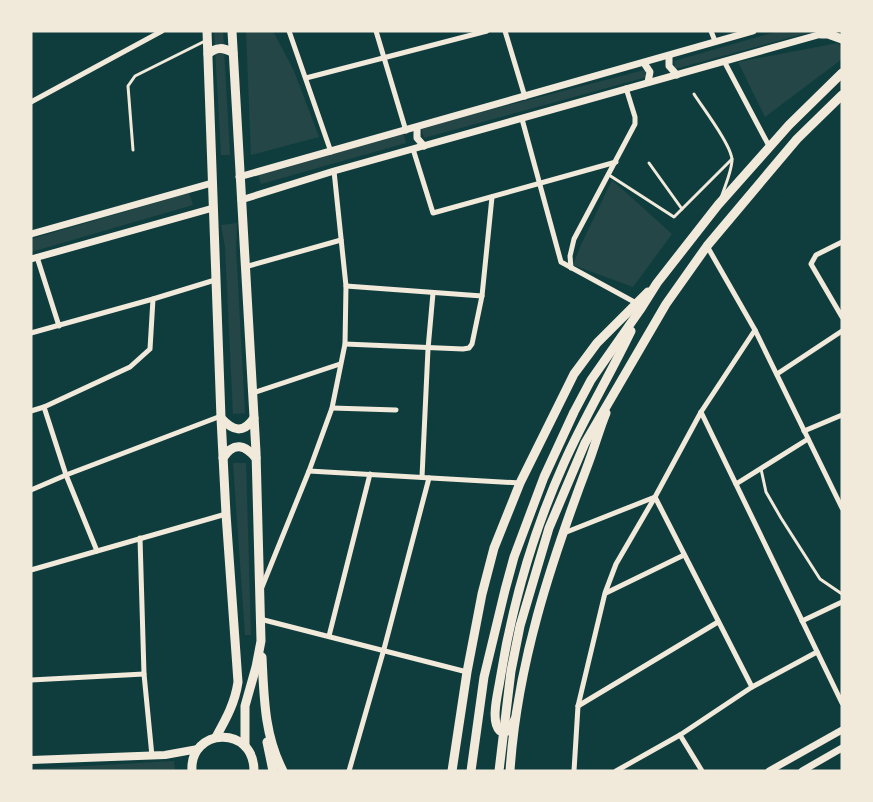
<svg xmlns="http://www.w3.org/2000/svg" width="873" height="802" font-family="Manrope,sans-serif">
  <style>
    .green { fill: #244646 }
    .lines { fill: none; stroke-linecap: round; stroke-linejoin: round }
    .service { stroke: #f1e9da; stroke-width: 3 }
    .minor { stroke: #f1e9da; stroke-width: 5 }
    .tertiary { stroke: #f1e9da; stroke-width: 7 }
    .secondary { stroke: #f1e9da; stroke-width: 8 }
    .primary { stroke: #f1e9da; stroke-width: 9 }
  </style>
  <rect width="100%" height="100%" fill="#0f3d3e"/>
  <g class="green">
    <polygon points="214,31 223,31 230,155 221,155"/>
    <polygon points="246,31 273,31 294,71 319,137 251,155"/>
    <polygon points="779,31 814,31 675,69 674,61"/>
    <polygon points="838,43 842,48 842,59 765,117 738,62"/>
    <polygon points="644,70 647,77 424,138 421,128"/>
    <polygon points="403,131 406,143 261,184 258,174"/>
    <polygon points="612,180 672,234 633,287 573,265 581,245"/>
    <polygon points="189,193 193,205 31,252 31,239"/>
    <polygon points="237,223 236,248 245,413 233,414 225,247 221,225"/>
    <polygon points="233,463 246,463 251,635 245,635"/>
    <polygon points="174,761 175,771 31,771 31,769"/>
  </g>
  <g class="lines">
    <g class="service">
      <path d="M 694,94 C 702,107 733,147 732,161 C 731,173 725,186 721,198"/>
      <polyline points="133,150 128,86 135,76 207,40"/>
      <polyline points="649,163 682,209 732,159"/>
      <polyline points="609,175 674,217 682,209"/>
      <polyline points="761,469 766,492 781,518 820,579 842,594"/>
    </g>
    <g class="minor">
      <polyline points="289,31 331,152"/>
      <polyline points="376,31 406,131"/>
      <polyline points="505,31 525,97"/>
      <polyline points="711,31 715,41"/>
      <polyline points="724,61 769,146"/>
      <polyline points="306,78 487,31"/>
      <polyline points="31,102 162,31"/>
      <polyline points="522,119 561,262 638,304"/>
      <polyline points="413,149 433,213 616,162"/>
      <polyline points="842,242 816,255 811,264 842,317"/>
      <polyline points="707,246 755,330 842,508"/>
      <polyline points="37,257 59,326"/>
      <polyline points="245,267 341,240"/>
      <polyline points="571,268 570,256 574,239 635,124 635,117 626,88"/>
      <polyline points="346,286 482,296"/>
      <polyline points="31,333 153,299 215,280"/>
      <polyline points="345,344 463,349 469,348 472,344 482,296 492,197"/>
      <polyline points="777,374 842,331"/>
      <polyline points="253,393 340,364"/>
      <polyline points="44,407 66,475 97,551"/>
      <polyline points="332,408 396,410"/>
      <polyline points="31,411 44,407 130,367 150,349 153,299"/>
      <polyline points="701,412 842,703"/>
      <polyline points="804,431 842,415"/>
      <polyline points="309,471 520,483"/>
      <polyline points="422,477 428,349 433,293"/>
      <polyline points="736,484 808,439"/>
      <polyline points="31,490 66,475 221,416"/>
      <polyline points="564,533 655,497 752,687"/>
      <polyline points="140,538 144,674 152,756"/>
      <polyline points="31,570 226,514"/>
      <polyline points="262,587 309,471 332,408 345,344 346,286 334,171"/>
      <polyline points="606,593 684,555"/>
      <polyline points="260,619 467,672"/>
      <polyline points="802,621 842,602"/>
      <polyline points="329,636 370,474"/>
      <polyline points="31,680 144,674"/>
      <polyline points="578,706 718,622"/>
      <polyline points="680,735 702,771"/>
      <polyline points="349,771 384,649 429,478"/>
      <polyline points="574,771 578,706 605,593 616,564 655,497 701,412 755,330"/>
      <polyline points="616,771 680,735 752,687 817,652"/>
    </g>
    <g class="tertiary">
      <polyline points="669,56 669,66 677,75"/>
      <polyline points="644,63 650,72 648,82"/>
      <polyline points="417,128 417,138 424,146"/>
      <polyline points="239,177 753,31"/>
      <polyline points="241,200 334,171 825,33"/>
      <polyline points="31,234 212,183"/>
      <polyline points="31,259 213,208"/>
      <polyline points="769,771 842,730"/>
      <polyline points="802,771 842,748"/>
    </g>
    <polyline class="secondary" points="31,760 165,755 198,749"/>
    <g class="primary">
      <path d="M 207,31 L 221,418 L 226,514 L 238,682 C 235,703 226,719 216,737"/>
      <polyline points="232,31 256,452 261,641 256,667 245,706 245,745"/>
      <polyline points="821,34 828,34 842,39"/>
      <path d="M 208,54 C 216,47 223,47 233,53"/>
      <path d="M 221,418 C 233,431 243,434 254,418"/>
      <path d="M 223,458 C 234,441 245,445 256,458"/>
      <path d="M 262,657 C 264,696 264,735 283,771"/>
      <path d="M 515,719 L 509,731 L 500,731 C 490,722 498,693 500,680 C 512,605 533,532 564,463 C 584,418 610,375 631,331"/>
      <polyline points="267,742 273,771"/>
      <path d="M 192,771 C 189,728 254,724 254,771"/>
      <polyline points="452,771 467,672 482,594 494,548 520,483 574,374 597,343 648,292"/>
      <polyline points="471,771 484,677 505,590 514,557 544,477 574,412 591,380 640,310 657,283 718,205 789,125 842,73"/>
      <polyline points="499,771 511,671 520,626 549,528 585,443 666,304 707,246 797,139 842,95"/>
      <path d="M 510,771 C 517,665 550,565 587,467 C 594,449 599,430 606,413"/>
    </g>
  </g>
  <rect width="873" height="802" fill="none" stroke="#f1e9da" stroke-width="65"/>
</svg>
